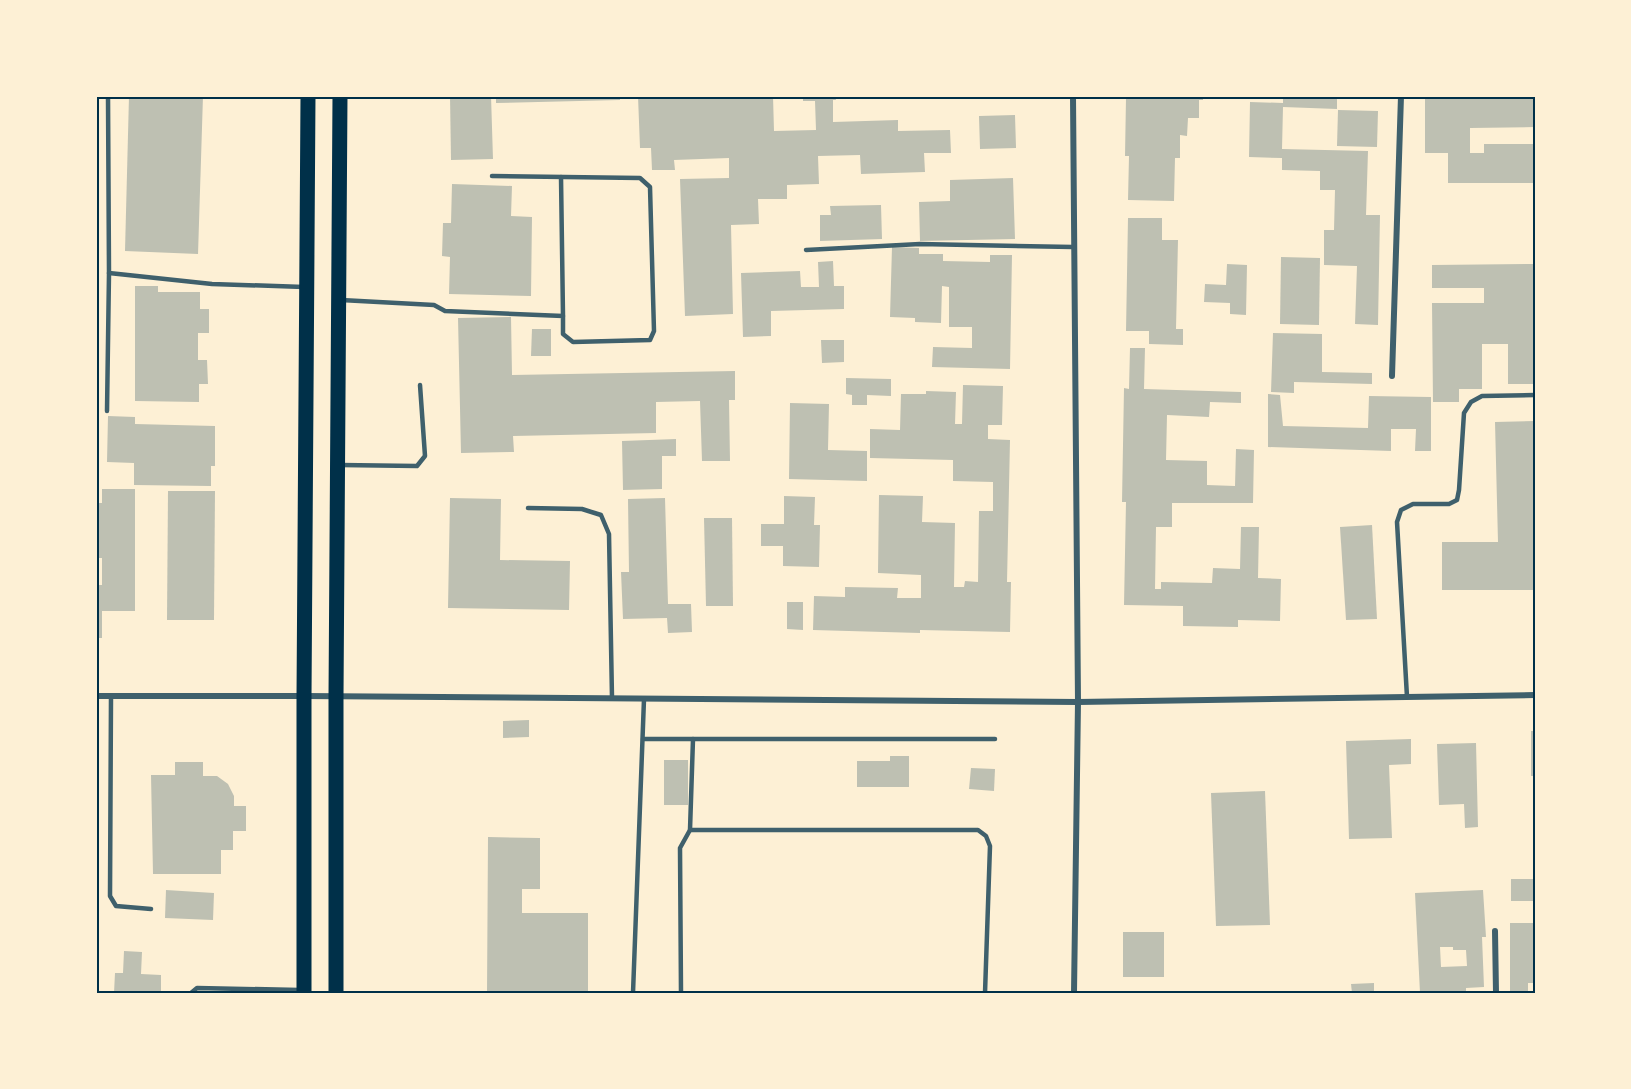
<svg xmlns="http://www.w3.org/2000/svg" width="1631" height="1089" font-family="'Sofia Sans Condensed',sans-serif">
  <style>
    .building { fill: #bec0b2; fill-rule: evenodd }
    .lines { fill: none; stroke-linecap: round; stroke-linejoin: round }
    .service { stroke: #3f606c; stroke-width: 4.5 }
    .minor { stroke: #3f606c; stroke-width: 6 }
    .primary { stroke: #003049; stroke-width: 15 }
    .neatline { fill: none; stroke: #003049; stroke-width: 2 }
  </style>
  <rect width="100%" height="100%" fill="#fdf0d5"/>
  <g class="building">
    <polygon points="129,96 203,96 198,254 125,251"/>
    <polygon points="450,96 491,96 493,159 451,160"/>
    <polygon points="496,96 620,96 620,100 496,103"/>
    <polygon points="638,96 773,96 774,131 816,130 815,101 803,101 803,96 835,96 836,100 833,100 833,122 898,120 898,131 950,130 951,153 924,153 925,172 861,174 860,155 818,156 819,184 787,185 787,199 758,199 759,224 731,225 733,314 685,316 680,179 729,178 729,158 674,160 675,170 652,170 651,148 640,148"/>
    <polygon points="1147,96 1203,96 1203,100 1199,100 1199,118 1188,118 1187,136 1180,135 1180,158 1175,158 1174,201 1128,200 1129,156 1125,156 1126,98 1147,98"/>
    <polygon points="1283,96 1337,96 1337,109 1283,107 1282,149 1368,151 1366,215 1380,215 1378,325 1355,324 1357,266 1324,265 1324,230 1334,230 1335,190 1320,190 1320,171 1282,170 1282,158 1249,157 1250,102 1283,103"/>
    <polygon points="1425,96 1534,96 1535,127 1470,128 1470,153 1484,153 1484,144 1535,144 1535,183 1448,183 1448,153 1425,153"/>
    <polygon points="1338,110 1378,111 1377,147 1337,146"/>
    <polygon points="1015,115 1016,148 980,149 979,116"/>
    <polygon points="1013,178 1015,239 920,241 919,202 950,201 950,180"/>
    <polygon points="452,184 512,186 511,216 532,217 531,296 449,294 450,257 442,256 443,223 451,223"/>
    <polygon points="881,205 882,239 820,241 820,215 831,215 830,206"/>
    <polygon points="1128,218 1162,218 1162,240 1178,240 1176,329 1183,329 1183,345 1149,344 1149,331 1126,331"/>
    <polygon points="892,247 919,248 919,254 943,254 943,261 990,262 990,255 1012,255 1010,369 932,367 933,347 972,348 972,327 949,327 949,287 942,286 941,323 915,322 915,318 890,317"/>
    <polygon points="1281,257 1320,258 1319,325 1280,324"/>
    <polygon points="833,261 834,286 844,286 844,309 771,311 771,336 743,337 741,273 800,271 801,287 819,287 818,262"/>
    <polygon points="1227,264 1247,265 1246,315 1230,314 1230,303 1204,302 1205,284 1226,285"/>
    <polygon points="1535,264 1535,384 1508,384 1508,344 1482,344 1482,389 1459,389 1459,402 1433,402 1432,303 1484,303 1484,288 1432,288 1432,265"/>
    <polygon points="135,286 158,286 158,292 200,292 200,309 209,309 209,333 198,333 198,360 207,360 208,384 199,384 199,402 135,401"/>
    <polygon points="511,317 512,375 735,371 735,400 729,400 730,461 702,461 700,401 656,402 656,433 513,436 514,452 461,453 458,318"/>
    <polygon points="532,329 551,329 551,356 531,356"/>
    <polygon points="1273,333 1322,334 1322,372 1372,373 1372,384 1294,382 1294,393 1271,392"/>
    <polygon points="821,340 844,340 844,362 822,363"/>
    <polygon points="1130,348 1145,348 1144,389 1241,392 1241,403 1210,402 1209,417 1167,415 1166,460 1207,461 1207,485 1235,486 1236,449 1254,450 1253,503 1172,503 1172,527 1156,527 1155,589 1161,589 1161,582 1212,583 1213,568 1240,569 1241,527 1259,527 1258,578 1281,579 1280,621 1238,620 1238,627 1183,626 1183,606 1124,605 1126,502 1122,502 1124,388 1129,389"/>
    <polygon points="846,378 891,379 891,396 867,395 867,405 852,405 852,395 846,394"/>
    <polygon points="963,385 1003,386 1002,425 988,425 988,439 1010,440 1007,582 1011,582 1010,632 920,630 920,633 813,630 814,596 845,597 845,587 898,588 897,598 921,598 921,575 878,573 879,495 923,496 922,522 955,523 954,587 964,587 965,581 978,582 979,511 993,511 993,482 953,481 953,460 870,458 870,429 900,430 901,394 926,394 926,391 956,392 955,424 962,424"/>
    <polygon points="1268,394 1280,395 1283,426 1368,428 1369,396 1431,397 1431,451 1415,451 1416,429 1391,429 1391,451 1268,447"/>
    <polygon points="790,403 829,404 828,450 867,451 867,481 789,479"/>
    <polygon points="108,416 135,417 135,424 215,426 215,466 211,466 211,486 134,485 134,463 107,462"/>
    <polygon points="1535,421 1535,590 1442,590 1442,542 1498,542 1495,422"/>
    <polygon points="676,439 676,456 662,456 662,489 623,490 622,441"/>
    <polygon points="102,489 135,489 135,611 102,611 102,638 96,638 96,585 102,585 102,558 96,558 96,503 102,503"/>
    <polygon points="168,491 215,491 214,620 167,620"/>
    <polygon points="784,496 815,497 814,525 820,525 819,567 783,566 783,546 761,546 761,524 784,524"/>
    <polygon points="450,498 501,499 500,560 570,561 569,610 448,608"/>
    <polygon points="665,498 668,604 691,604 692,632 668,633 667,618 623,619 621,572 629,572 628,499"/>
    <polygon points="704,518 732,518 733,606 706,606"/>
    <polygon points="1372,525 1377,619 1346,620 1340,527"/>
    <polygon points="787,602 803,602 803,630 787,629"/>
    <polygon points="529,720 529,737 503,738 503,721"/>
    <rect x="1531" y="731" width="4" height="45"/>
    <polygon points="1411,739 1411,764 1389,765 1392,838 1349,839 1346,741"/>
    <polygon points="1476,743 1478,827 1465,828 1464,804 1439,805 1437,744"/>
    <polygon points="890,756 909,756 909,787 857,787 857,761 890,761"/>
    <rect x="664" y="760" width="24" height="45"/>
    <polygon points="175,762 203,762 203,776 217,776 228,784 234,796 234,806 246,806 246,831 233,831 233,850 221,850 221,874 153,874 151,775 175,775"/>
    <polygon points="971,768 995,769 994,791 969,789"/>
    <polygon points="1265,791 1270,925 1216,926 1211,793"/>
    <polygon points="488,837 540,838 540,889 522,889 522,913 588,913 588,993 487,993"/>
    <rect x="1511" y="879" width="24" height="22"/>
    <polygon points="166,890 214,893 213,920 165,918"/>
    <path d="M 1483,890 L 1486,937 L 1482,937 L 1484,987 L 1466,988 L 1466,993 L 1420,993 L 1415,893 ZM 1440,947 L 1453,947 L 1453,950 L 1466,950 L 1467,966 L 1441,967 Z"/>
    <polygon points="1510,923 1535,923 1535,983 1528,983 1528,993 1510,993"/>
    <rect x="1123" y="932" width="41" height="45"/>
    <polygon points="124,951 142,952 141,974 161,975 161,993 114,993 115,973 123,973"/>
    <polygon points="1374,983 1374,993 1352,993 1351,984"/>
  </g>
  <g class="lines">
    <g class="service">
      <polyline points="561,177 563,316"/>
      <polyline points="806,250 920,244 1073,247"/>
      <polyline points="109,273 212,284 304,287"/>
      <polyline points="341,300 434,305 445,311 563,316 563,334 573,342 650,340 654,331 650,187 640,178 492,176"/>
      <polyline points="107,411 109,273 108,96"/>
      <polyline points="340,465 417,466 425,456 420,385"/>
      <polyline points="528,508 582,509 601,515 609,534 612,698"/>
      <polyline points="111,696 110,896 116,906 151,909"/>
      <polyline points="1407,697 1397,522 1401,510 1413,504 1449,504 1457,500 1459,490 1464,413 1471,402 1482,396 1535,395"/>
      <polyline points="643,739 995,739"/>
      <polyline points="690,830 978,830 986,836 990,846 985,993"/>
      <polyline points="191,993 197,988 300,990"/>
      <polyline points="633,993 644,699"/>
      <polyline points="681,993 680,848 690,830 693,739"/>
    </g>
    <g class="minor">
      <polyline points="1073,96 1078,702 1074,993"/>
      <polyline points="1392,376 1401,96"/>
      <polyline points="96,696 304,696 1078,702 1535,695"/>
      <polyline points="1495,931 1496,993"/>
    </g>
    <g class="primary">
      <polyline points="304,993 304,696 308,96"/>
      <polyline points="336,993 336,696 340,96"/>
    </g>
  </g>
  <rect width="1631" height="1089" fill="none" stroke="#fdf0d5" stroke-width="195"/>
  <rect x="98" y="98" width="1436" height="894" class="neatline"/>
</svg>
